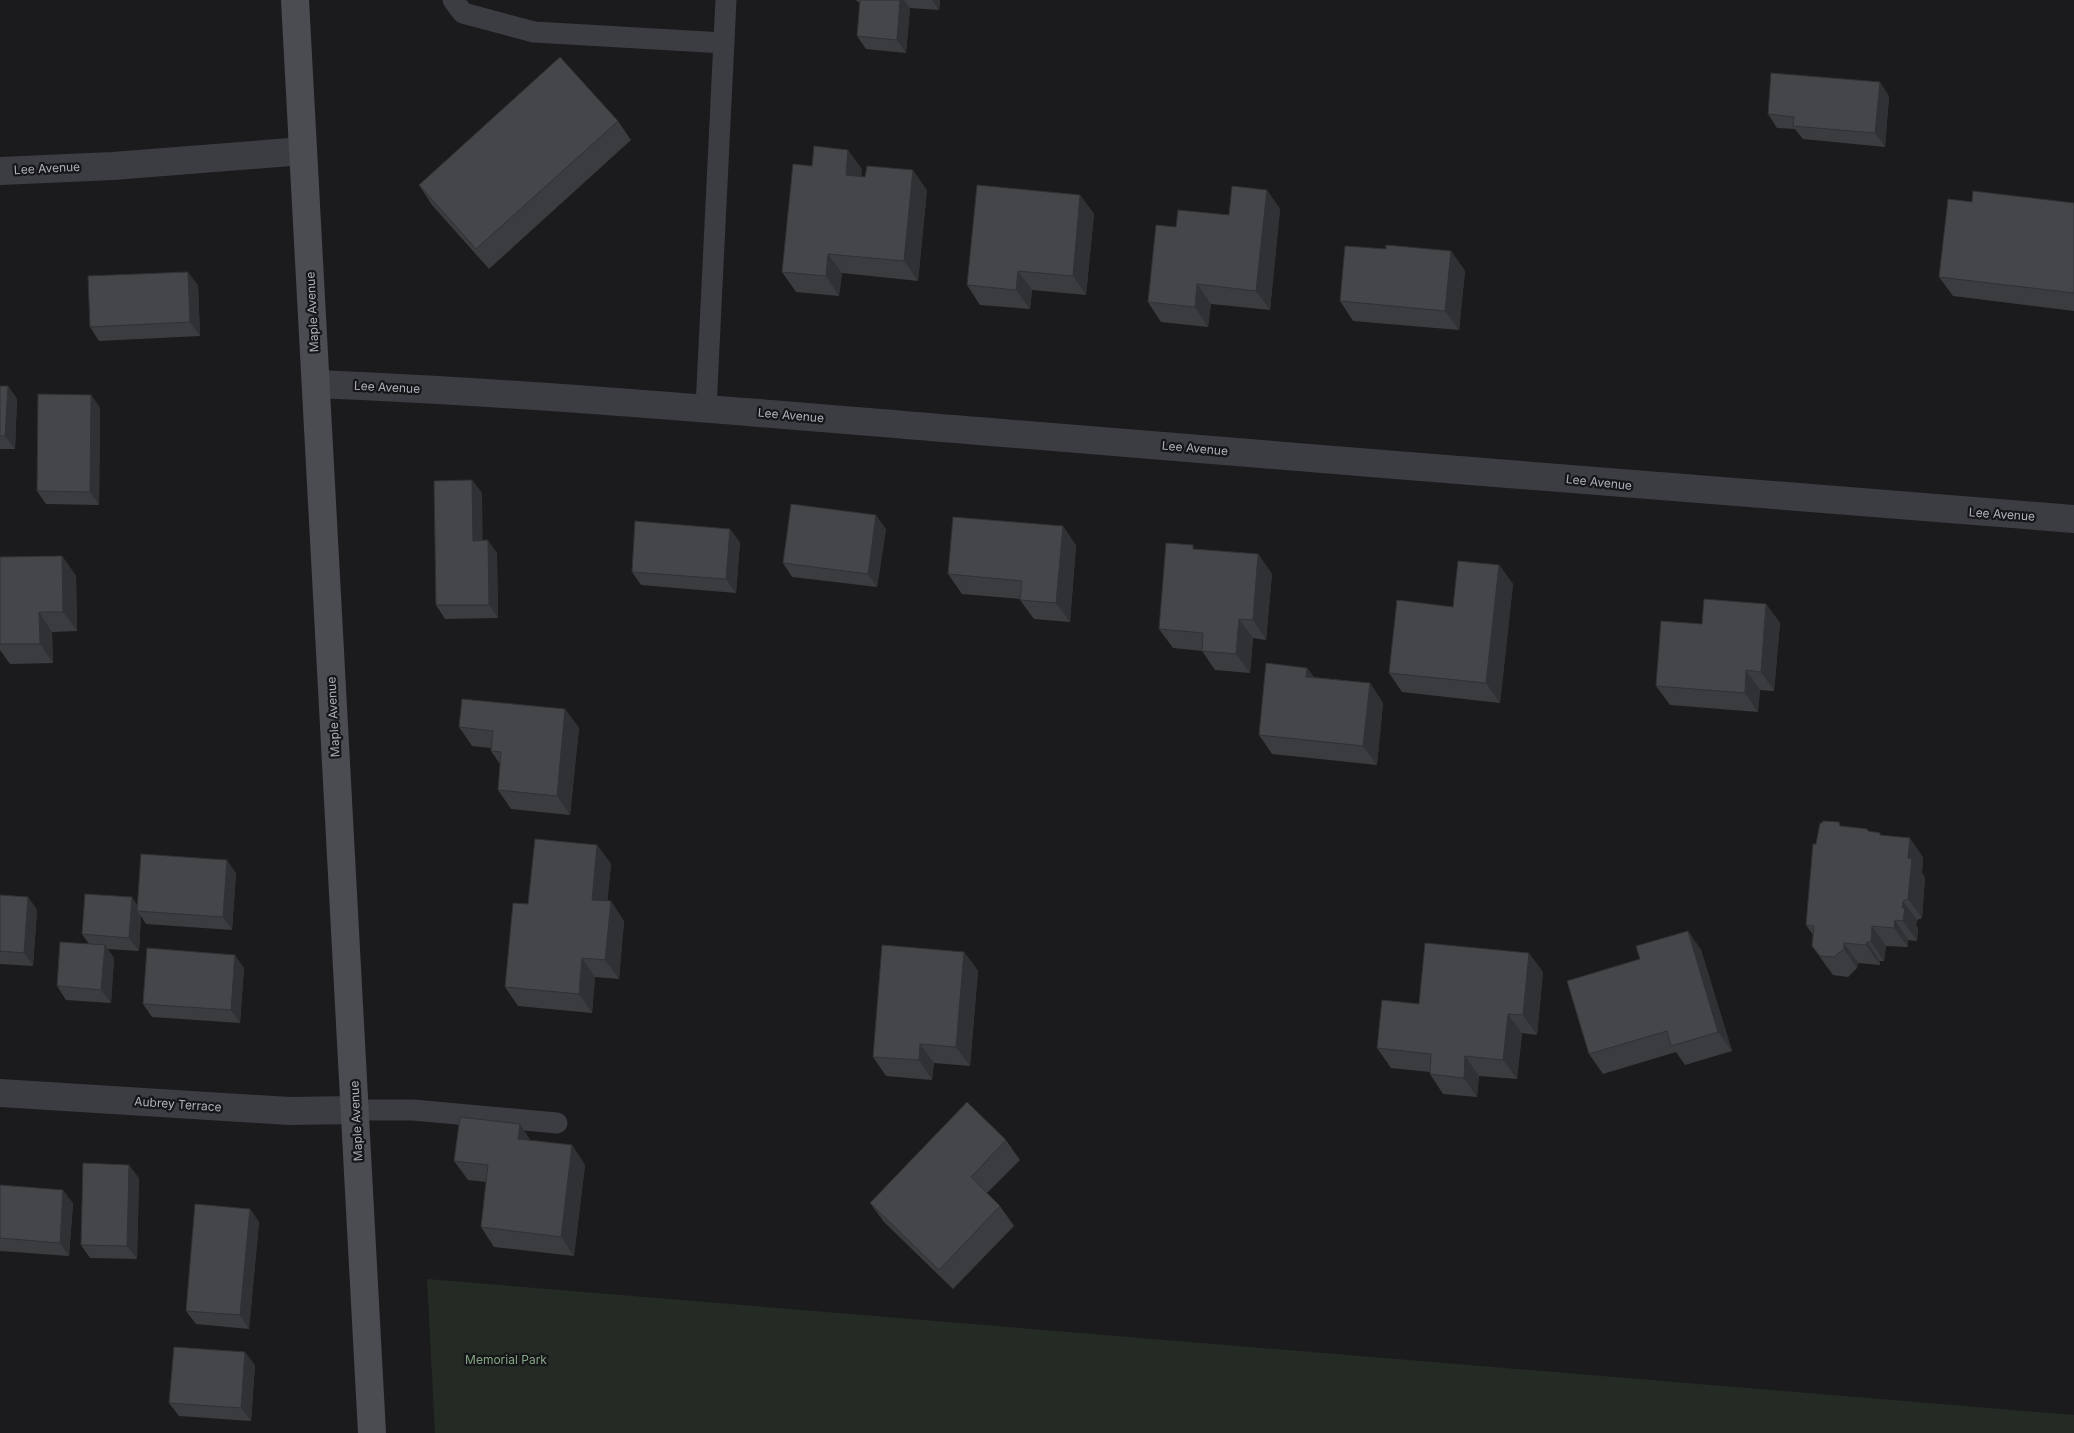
<svg xmlns="http://www.w3.org/2000/svg" width="2074" height="1433" font-family="Inter,sans-serif">
  <style>
    .green { fill: #232b24 }
    .lines { fill: none; stroke-linecap: round; stroke-linejoin: round }
    .service { stroke: #3c3d42; stroke-width: 21 }
    .minor { stroke: #3c3d42; stroke-width: 28 }
    .secondary { stroke: #4a4c52; stroke-width: 28 }
    .wall { fill: #3b3c40 }
    .shaded-wall { fill: #303134 }
    .building { fill: #45464a; stroke: #303134 }
    .labels { text-anchor: middle; dominant-baseline: central; stroke-width: 4.5; stroke-linejoin: round; paint-order: stroke }
    .street-label { font-size: 12px; fill: #aeb2bc; stroke: #161618 }
    .park-label { font-size: 12px; fill: #85a787; stroke: #161618 }
  </style>
  <rect width="100%" height="100%" fill="#1b1b1d"/>
  <polygon class="green" points="427,1279 2074,1415 2074,1433 435,1433"/>
  <g class="lines">
    <g class="service">
      <polyline points="453,0 463,13 534,32 724,43"/>
      <polyline points="706,408 726,0"/>
      <polyline points="355,1110 413,1110 557,1123"/>
    </g>
    <g class="minor">
      <polyline points="0,171 113,166 303,151"/>
      <path d="M 316,384 C 537,393 758,413 979,431 C 1344,460 1709,492 2074,519"/>
      <polyline points="0,1093 289,1111 355,1110"/>
    </g>
    <polyline class="secondary" points="295,0 372,1433"/>
  </g>
  <g class="wall">
    <polygon points="856,0 940,0 939,10 910,8 906,53 866,49 857,36 860,2 858,2"/>
    <polygon points="1889,96 1885,147 1803,139 1795,129 1777,128 1768,114"/>
    <polygon points="618,121 631,140 489,269 432,205 419,185"/>
    <polygon points="812,166 862,169 861,177 927,190 918,281 842,273 839,296 796,292 782,272"/>
    <polygon points="1267,190 1280,209 1270,310 1211,304 1208,327 1161,322 1148,302 1176,227 1229,215"/>
    <polygon points="1080,195 1094,214 1086,295 1032,290 1030,309 980,305 967,285"/>
    <polygon points="1972,202 2074,203 2074,311 1953,296 1939,277"/>
    <polygon points="1386,249 1451,251 1465,271 1459,330 1353,321 1340,301"/>
    <polygon points="198,285 200,336 99,341 90,327"/>
    <polygon points="0,386 8,386 17,399 15,449 0,449"/>
    <polygon points="91,395 100,408 99,505 46,504 37,491"/>
    <polygon points="472,480 482,493 482,540 497,553 498,618 445,619 436,605"/>
    <polygon points="886,529 877,587 792,577 783,563"/>
    <polygon points="740,542 736,593 641,585 632,572"/>
    <polygon points="1076,545 1070,622 1034,619 1020,600 1020,599 962,594 948,574"/>
    <polygon points="1196,549 1258,554 1272,574 1266,640 1253,638 1250,673 1215,670 1202,651 1173,648 1159,629"/>
    <polygon points="62,556 76,576 77,631 52,632 53,663 10,664 0,650 0,557"/>
    <polygon points="1499,565 1513,584 1500,703 1402,692 1389,673"/>
    <polygon points="1766,604 1780,623 1774,691 1760,690 1758,712 1670,705 1656,686 1702,624"/>
    <polygon points="1307,668 1314,677 1370,683 1383,703 1377,765 1272,754 1259,735"/>
    <polygon points="565,709 579,728 570,815 511,809 498,790 500,764 491,751 491,748 472,746 459,727"/>
    <polygon points="1842,826 1867,829 1869,832 1882,836 1923,857 1922,873 1925,878 1922,918 1917,920 1916,925 1918,928 1917,941 1908,940 1908,947 1886,946 1884,961 1880,961 1880,965 1858,963 1857,968 1848,977 1833,975 1812,946 1813,935 1806,925 1816,844"/>
    <polygon points="597,845 611,864 607,901 624,921 619,979 595,977 592,1013 518,1006 505,987 528,904"/>
    <polygon points="236,873 232,930 146,924 141,916 139,951 107,949 114,958 111,1003 66,1000 57,986 89,944 82,934 138,905"/>
    <polygon points="0,895 28,897 37,910 33,966 0,964"/>
    <polygon points="1688,931 1701,950 1732,1051 1685,1065 1676,1052 1603,1074 1589,1054 1640,959"/>
    <polygon points="964,952 978,971 970,1066 934,1063 932,1080 886,1076 873,1057"/>
    <polygon points="244,968 240,1023 152,1017 143,1004"/>
    <polygon points="1543,972 1537,1035 1522,1033 1517,1079 1479,1076 1477,1097 1443,1094 1430,1074 1430,1072 1391,1068 1377,1048 1419,1004"/>
    <polygon points="531,1140 572,1145 585,1165 574,1256 494,1247 481,1227 486,1182 468,1180 454,1161"/>
    <polygon points="1006,1140 1020,1160 987,1193 1000,1206 1014,1226 953,1289 884,1222 870,1203"/>
    <polygon points="139,1178 137,1259 90,1258 81,1245"/>
    <polygon points="0,1185 73,1203 69,1256 0,1251"/>
    <polygon points="250,1209 259,1222 249,1329 196,1324 186,1311"/>
    <polygon points="255,1365 251,1421 179,1416 169,1403"/>
  </g>
  <g class="shaded-wall">
    <polygon points="900,0 904,0 910,8 906,53 897,40"/>
    <polygon points="932,0 940,0 939,10"/>
    <polygon points="1880,82 1889,96 1885,147 1875,133"/>
    <polygon points="848,150 862,169 859,194 846,175"/>
    <polygon points="913,170 927,190 918,281 904,261"/>
    <polygon points="1267,190 1280,209 1270,310 1256,291"/>
    <polygon points="1080,195 1094,214 1086,295 1073,276"/>
    <polygon points="1451,251 1465,271 1459,330 1445,311"/>
    <polygon points="828,254 842,273 839,296 826,276"/>
    <polygon points="1018,271 1032,290 1030,309 1016,290"/>
    <polygon points="188,272 198,285 200,336 190,322"/>
    <polygon points="1197,284 1211,304 1208,327 1195,307"/>
    <polygon points="8,386 17,399 15,449 5,436"/>
    <polygon points="91,395 100,408 99,505 90,492"/>
    <polygon points="472,480 482,493 483,554 473,541"/>
    <polygon points="876,515 886,529 877,587 868,574"/>
    <polygon points="1063,526 1076,545 1070,622 1056,603"/>
    <polygon points="730,529 740,542 736,593 726,579"/>
    <polygon points="488,540 497,553 498,618 489,605"/>
    <polygon points="1258,554 1272,574 1266,640 1253,620"/>
    <polygon points="62,556 76,576 77,631 63,612"/>
    <polygon points="1499,565 1513,584 1500,703 1486,683"/>
    <polygon points="1766,604 1780,623 1774,691 1761,672"/>
    <polygon points="39,612 52,632 53,663 40,644"/>
    <polygon points="1239,619 1253,638 1250,673 1236,654"/>
    <polygon points="1307,668 1321,687 1306,677"/>
    <polygon points="1746,670 1760,690 1758,712 1745,693"/>
    <polygon points="1370,683 1383,703 1377,765 1363,746"/>
    <polygon points="565,709 579,728 570,815 557,796"/>
    <polygon points="1910,838 1923,857 1922,873 1925,878 1922,918 1908,899 1908,858"/>
    <polygon points="597,845 611,864 606,919 592,900"/>
    <polygon points="227,860 236,873 232,930 223,917"/>
    <polygon points="28,897 37,910 33,966 24,953"/>
    <polygon points="132,897 141,910 137,911 141,916 139,951 129,938"/>
    <polygon points="611,901 624,921 619,979 605,960"/>
    <polygon points="1903,901 1917,920 1916,925 1918,928 1917,941 1903,921 1902,908"/>
    <polygon points="1895,920 1908,940 1908,947 1894,928"/>
    <polygon points="1872,926 1886,946 1884,961 1871,942"/>
    <polygon points="1688,931 1701,950 1732,1051 1718,1032"/>
    <polygon points="1867,942 1880,961 1880,965 1866,945"/>
    <polygon points="1844,943 1858,963 1857,968 1844,949"/>
    <polygon points="105,945 114,958 111,1003 101,990"/>
    <polygon points="964,952 978,971 970,1066 956,1047"/>
    <polygon points="1529,953 1543,972 1537,1035 1523,1015"/>
    <polygon points="235,955 244,968 240,1023 231,1010"/>
    <polygon points="582,958 595,977 592,1013 579,994"/>
    <polygon points="1508,1014 1522,1033 1517,1079 1503,1060"/>
    <polygon points="920,1044 934,1063 932,1080 919,1060"/>
    <polygon points="1465,1056 1479,1076 1477,1097 1464,1078"/>
    <polygon points="520,1124 533,1144 518,1139"/>
    <polygon points="572,1145 585,1165 574,1256 561,1237"/>
    <polygon points="129,1165 139,1178 137,1259 127,1246"/>
    <polygon points="63,1190 73,1203 69,1256 60,1243"/>
    <polygon points="250,1209 259,1222 249,1329 240,1315"/>
    <polygon points="245,1352 255,1365 251,1421 241,1408"/>
  </g>
  <g class="building">
    <polygon points="860,0 900,0 897,40 857,36"/>
    <polygon points="560,57 618,121 476,249 419,185"/>
    <polygon points="1771,73 1880,82 1875,133 1793,126 1794,117 1768,114"/>
    <polygon points="814,146 848,150 846,175 865,177 867,166 913,170 904,261 828,254 826,276 782,272 793,164 812,166"/>
    <polygon points="977,185 1080,195 1073,276 1018,271 1016,290 967,285"/>
    <polygon points="1232,186 1267,190 1256,291 1197,284 1195,307 1148,302 1156,225 1176,227 1178,210 1229,215"/>
    <polygon points="1973,191 2074,203 2074,293 1939,277 1948,199 1972,202"/>
    <polygon points="1386,245 1451,251 1445,311 1340,301 1345,246 1386,249"/>
    <polygon points="188,272 190,322 90,327 88,276"/>
    <polygon points="0,386 8,386 5,436 0,436"/>
    <polygon points="38,394 91,395 90,492 37,491"/>
    <polygon points="472,480 473,541 488,540 489,605 436,605 434,481"/>
    <polygon points="791,504 876,515 868,574 783,563"/>
    <polygon points="953,517 1063,526 1056,603 1020,600 1022,581 948,574"/>
    <polygon points="635,521 730,529 726,579 632,572"/>
    <polygon points="1166,543 1193,545 1193,549 1258,554 1253,620 1239,619 1236,654 1202,651 1203,633 1159,629"/>
    <polygon points="62,556 63,612 39,612 40,644 0,644 0,557"/>
    <polygon points="1458,561 1499,565 1486,683 1389,673 1397,600 1453,607"/>
    <polygon points="1704,599 1766,604 1761,672 1746,670 1745,693 1656,686 1661,621 1702,624"/>
    <polygon points="1266,663 1307,668 1306,677 1370,683 1363,746 1259,735"/>
    <polygon points="462,699 565,709 557,796 498,790 501,752 491,751 493,731 459,727"/>
    <polygon points="1823,821 1839,822 1840,826 1867,829 1868,831 1880,833 1880,835 1910,838 1908,858 1912,859 1908,899 1903,901 1902,908 1905,908 1903,921 1895,920 1894,928 1872,926 1871,942 1867,942 1866,945 1844,943 1844,949 1834,957 1820,956 1812,946 1814,926 1806,925 1813,844 1816,844 1820,823 1822,823"/>
    <polygon points="535,839 597,845 592,900 611,901 605,960 582,958 579,994 505,987 513,903 528,904"/>
    <polygon points="141,854 227,860 223,917 137,911"/>
    <polygon points="85,894 132,897 129,938 82,934"/>
    <polygon points="0,895 28,897 24,953 0,951"/>
    <polygon points="1688,931 1718,1032 1671,1046 1667,1031 1589,1054 1567,981 1640,959 1636,946"/>
    <polygon points="60,942 105,945 101,990 57,986"/>
    <polygon points="1425,943 1529,953 1523,1015 1508,1014 1503,1060 1465,1056 1464,1078 1430,1074 1431,1054 1377,1048 1382,1000 1419,1004"/>
    <polygon points="882,945 964,952 956,1047 920,1044 919,1060 873,1057"/>
    <polygon points="147,948 235,955 231,1010 143,1004"/>
    <polygon points="967,1102 1006,1140 971,1177 1000,1206 939,1270 870,1203"/>
    <polygon points="460,1117 520,1124 518,1139 572,1145 561,1237 481,1227 488,1165 454,1161"/>
    <polygon points="83,1163 129,1165 127,1246 81,1245"/>
    <polygon points="0,1185 63,1190 60,1243 0,1238"/>
    <polygon points="195,1204 250,1209 240,1315 186,1311"/>
    <polygon points="174,1347 245,1352 241,1408 169,1403"/>
  </g>
  <g class="labels">
    <g class="street-label">
      <text transform="translate(47 168) rotate(-3)">Lee Avenue</text>
      <text transform="translate(312 312) rotate(-93)">Maple Avenue</text>
      <text transform="translate(387 387) rotate(3)">Lee Avenue</text>
      <text transform="translate(791 415) rotate(5)">Lee Avenue</text>
      <text transform="translate(1195 448) rotate(5)">Lee Avenue</text>
      <text transform="translate(1599 482) rotate(6)">Lee Avenue</text>
      <text transform="translate(2002 514) rotate(4)">Lee Avenue</text>
      <text transform="translate(333 717) rotate(-93)">Maple Avenue</text>
      <text transform="translate(178 1104) rotate(4)">Aubrey Terrace</text>
      <text transform="translate(356 1121) rotate(-93)">Maple Avenue</text>
    </g>
    <g class="park-label">
      <text x="506" y="1359">Memorial Park</text>
    </g>
  </g>
</svg>
